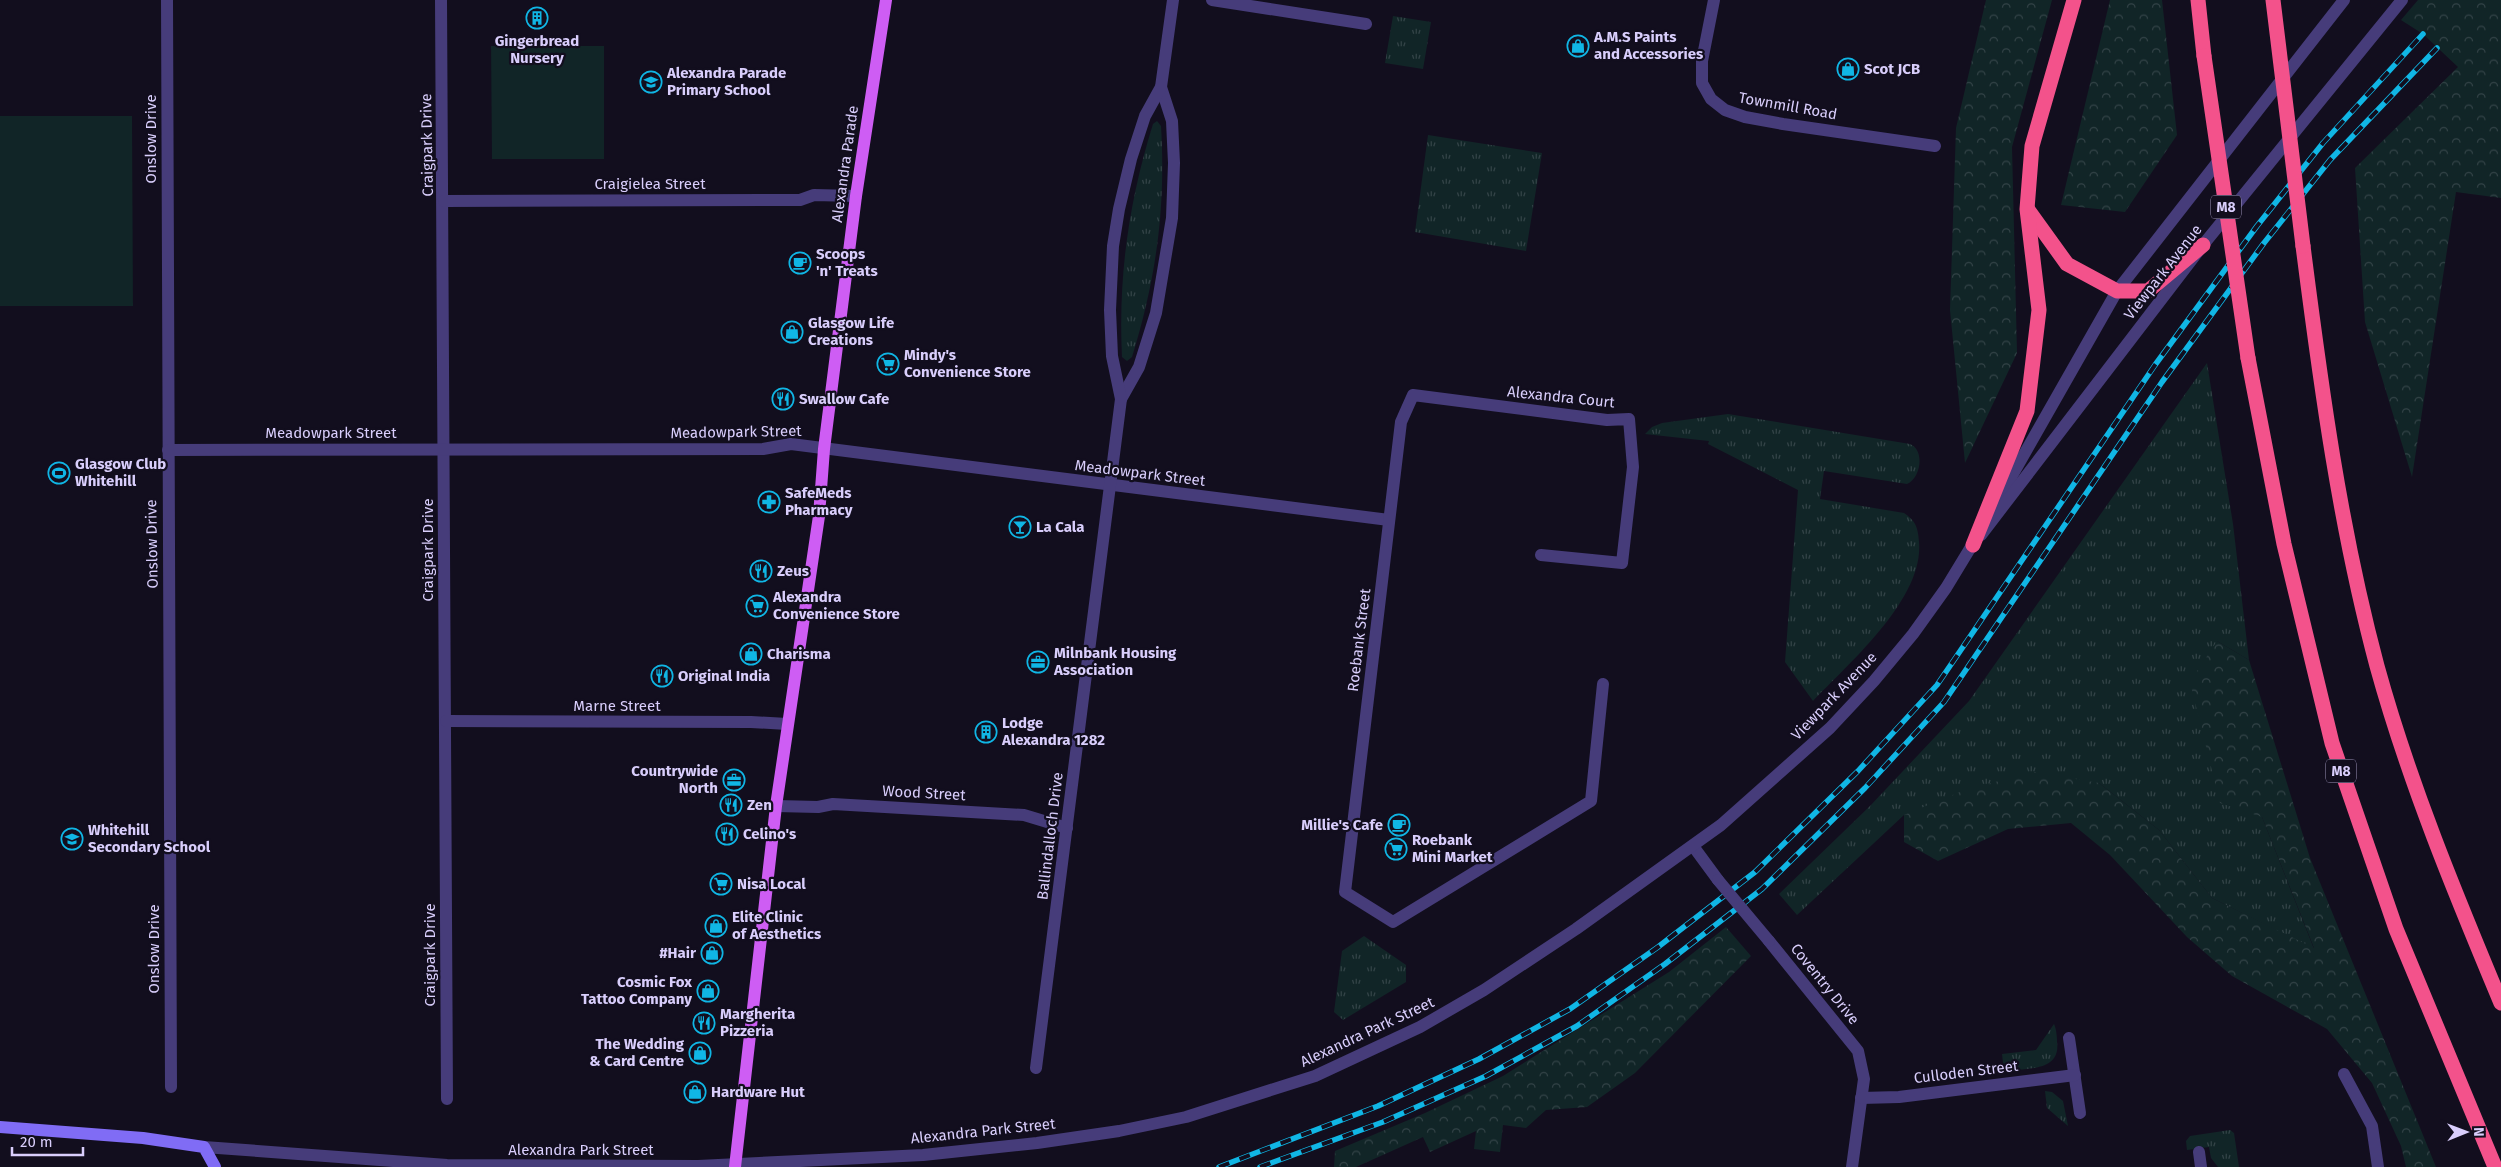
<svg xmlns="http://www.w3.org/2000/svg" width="2501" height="1167" font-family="'Fira Sans',sans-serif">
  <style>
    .grass { fill: url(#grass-tufts) }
    .forest { fill: url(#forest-crowns) }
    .garden { fill: #112527 }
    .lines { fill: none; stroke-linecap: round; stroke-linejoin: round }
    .minor { stroke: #463c7a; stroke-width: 12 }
    .tertiary { stroke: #463c7a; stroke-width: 12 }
    .secondary { stroke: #806cf5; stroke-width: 12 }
    .primary { stroke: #ce5df4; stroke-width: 12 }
    .motorway { stroke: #f3528b; stroke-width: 15 }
    .rail-casing { stroke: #10b6e5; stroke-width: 5.5 }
    .rail { stroke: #120e1e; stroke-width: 4; stroke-dasharray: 11; stroke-linecap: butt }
    .minor-bridge { stroke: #463c7a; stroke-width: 12 }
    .motorway-bridge { stroke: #f3528b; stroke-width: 15 }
    .labels { text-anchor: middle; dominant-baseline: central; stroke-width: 4.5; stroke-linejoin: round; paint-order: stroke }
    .shield { fill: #120e1e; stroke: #9d94b9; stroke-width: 1 }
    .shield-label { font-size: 14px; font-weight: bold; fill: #d9cefc }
    .poi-label { font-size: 15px; font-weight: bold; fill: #d9cefc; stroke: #120e1e; text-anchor: start }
    .street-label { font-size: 15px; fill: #d9cefc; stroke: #120e1e }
  </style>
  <defs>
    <pattern id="grass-tufts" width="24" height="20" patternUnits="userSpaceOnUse" patternTransform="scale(1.25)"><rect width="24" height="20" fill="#112527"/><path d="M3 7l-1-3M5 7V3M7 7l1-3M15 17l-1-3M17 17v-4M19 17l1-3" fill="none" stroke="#334347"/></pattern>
    <pattern id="forest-crowns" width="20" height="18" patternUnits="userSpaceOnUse" patternTransform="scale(1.25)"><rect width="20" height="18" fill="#112527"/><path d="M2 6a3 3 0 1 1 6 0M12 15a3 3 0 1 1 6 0" fill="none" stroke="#334347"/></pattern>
  </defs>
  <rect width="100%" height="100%" fill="#120e1e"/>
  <g class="grass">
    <polygon points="1393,16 1431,22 1423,69 1385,63"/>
    <path d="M 1157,121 L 1161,126 C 1166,208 1156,279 1132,357 L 1127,361 L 1122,357 C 1118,276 1129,201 1153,124 Z"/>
    <polygon points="1428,135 1542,153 1526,251 1415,232"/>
    <polygon points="2207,363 2233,524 2249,660 2217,641 2262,817 2314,949 2212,898 2159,830 2099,783 1904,815 1797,915 1779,894 1870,806 1969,701"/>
    <path d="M 1728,414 L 1910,444 C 1925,450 1921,478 1907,484 L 1824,471 L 1820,499 L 1904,513 C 1916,521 1918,528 1919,542 C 1924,599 1849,663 1813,701 L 1785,662 L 1798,490 L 1708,444 L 1709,441 L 1645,434 L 1652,427 L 1662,423 Z"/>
    <polygon points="1364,936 1406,965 1406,982 1343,1020 1334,1012 1342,951"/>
    <path d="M 2054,1024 C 2056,1028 2057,1036 2057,1042 C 2061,1072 2025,1068 2004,1071 L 2002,1054 L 2036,1050 Z"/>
    <polygon points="2045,1091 2052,1092 2063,1101 2068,1126 2047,1108"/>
    <polygon points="2230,1130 2234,1133 2239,1167 2218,1167 2211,1158 2209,1147 2187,1150 2186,1141 2190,1136"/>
  </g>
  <g class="forest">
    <polygon points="1986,0 2052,0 2012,147 2017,353 1965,463 1950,310 1956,128"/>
    <polygon points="2110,0 2162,0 2177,135 2125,212 2061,205"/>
    <polygon points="2418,0 2501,0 2501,198 2456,192 2412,477 2365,322 2355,168 2458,67 2423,34 2401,20"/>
    <polygon points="2217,641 2249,660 2310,858 2436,1167 2406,1167 2401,1146 2372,1083 2327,1029 2232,976 2187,937 2110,855 2071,823 2008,829 1938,861 1904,842 1904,815 1967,789 2035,772 2099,783 2159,830 2212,898 2314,948 2262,817 2220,803 2190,682"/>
    <polygon points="1726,927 1751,956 1635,1073 1587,1107 1546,1110 1526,1128 1503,1125 1500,1152 1474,1149 1476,1131 1430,1152 1423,1137 1356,1167 1334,1167 1335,1151 1425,1113 1503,1076 1669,972"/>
  </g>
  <g class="garden">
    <polygon points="491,46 604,46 604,159 492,159"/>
    <polygon points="0,116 132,116 133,306 0,306"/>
  </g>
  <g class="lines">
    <g class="minor">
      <polyline points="167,0 171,1087"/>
      <polyline points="441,0 447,1099"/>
      <polyline points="1212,0 1366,24"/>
      <polyline points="1714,0 1702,61 1702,83 1711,99 1725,110 1745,117 1783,124 1935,146"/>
      <polyline points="444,201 800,200 814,195 856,196"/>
      <polyline points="1121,399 1139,367 1156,313 1172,218 1174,163 1172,121 1161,87"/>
      <polyline points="168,450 763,449 791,444 1389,520"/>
      <polyline points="1541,555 1622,563 1633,467 1629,419 1607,420 1413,395 1401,422 1345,892 1393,922 1591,801 1603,684"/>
      <polyline points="446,721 751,722 787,724"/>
      <polyline points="776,806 818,807 833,804 1024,815 1067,828"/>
      <polyline points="1693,846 1718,880"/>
      <polyline points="1769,941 1858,1051 1864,1079 1852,1167"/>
      <polyline points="2069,1038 2080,1113"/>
      <polyline points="1036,1068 1121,399 1112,356 1110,310 1113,246 1119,209 1131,159 1145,116 1161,87 1173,0"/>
      <polyline points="2344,1074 2372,1126 2378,1167"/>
      <polyline points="1861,1098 1899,1097 2075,1075"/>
      <polyline points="2199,1152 2201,1167"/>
    </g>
    <g class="tertiary">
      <polyline points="1993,509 2117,291 2344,0"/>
      <polyline points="1981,535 2203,245 2402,0"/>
      <polyline points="204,1147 447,1165 698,1166 923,1155 1037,1143 1119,1131 1186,1117 1315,1076 1420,1027 1484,990 1576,929 1721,825 1830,728 1874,681 1913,634 1946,588 1977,537"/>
    </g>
    <polyline class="secondary" points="0,1127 143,1138 204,1147 215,1167"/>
    <polyline class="primary" points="735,1167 776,806 819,516 824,449 856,196 886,0"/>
    <g class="motorway">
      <polyline points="2198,0 2204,56"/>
      <polyline points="2028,210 2067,264 2117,291 2148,291 2203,245"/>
      <path d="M 2303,246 C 2321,387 2340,528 2377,666 C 2409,782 2455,893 2501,1003"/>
      <polyline points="2248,358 2284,544 2332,743 2396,929 2495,1167"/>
      <polyline points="1973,545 2027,411 2039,310 2027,209 2032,146 2074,0"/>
    </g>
    <g class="rail-casing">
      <g id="rail">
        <polyline points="1219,1167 1378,1106 1479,1059 1570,1009 1658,947 1755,872 1858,771 1937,685 2155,365 2257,226 2323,143 2423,34"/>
        <polyline points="1260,1167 1383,1122 1486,1076 1577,1026 1665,964 1762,889 1865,788 1944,702 2162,382 2264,243 2330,160 2437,48"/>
      </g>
    </g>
    <use href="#rail" class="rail"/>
    <polyline class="minor-bridge" points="1718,880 1769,941"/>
    <g class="motorway-bridge">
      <polyline points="2273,0 2303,246"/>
      <polyline points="2204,56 2248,358"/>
    </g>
  </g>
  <defs>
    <g id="building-ring" transform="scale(1.125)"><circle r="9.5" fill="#120e1e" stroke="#10b6e5" stroke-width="1.5"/><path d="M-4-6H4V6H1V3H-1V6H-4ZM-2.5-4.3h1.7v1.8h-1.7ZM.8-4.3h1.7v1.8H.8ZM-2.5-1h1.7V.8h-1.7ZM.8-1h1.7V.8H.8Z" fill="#10b6e5"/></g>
    <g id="shop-ring" transform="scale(1.125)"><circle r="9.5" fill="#120e1e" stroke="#10b6e5" stroke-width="1.5"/><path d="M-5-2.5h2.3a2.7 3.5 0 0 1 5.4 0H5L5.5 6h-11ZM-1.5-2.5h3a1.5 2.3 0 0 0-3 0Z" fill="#10b6e5"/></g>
    <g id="school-ring" transform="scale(1.125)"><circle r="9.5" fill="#120e1e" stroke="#10b6e5" stroke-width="1.5"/><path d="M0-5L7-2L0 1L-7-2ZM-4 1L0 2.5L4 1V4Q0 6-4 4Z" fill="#10b6e5"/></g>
    <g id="cafe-ring" transform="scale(1.125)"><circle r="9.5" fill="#120e1e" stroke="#10b6e5" stroke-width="1.5"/><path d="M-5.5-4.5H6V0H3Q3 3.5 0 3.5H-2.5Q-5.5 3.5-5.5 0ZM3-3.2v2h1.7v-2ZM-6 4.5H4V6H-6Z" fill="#10b6e5"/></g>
    <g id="supermarket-ring" transform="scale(1.125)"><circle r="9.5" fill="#120e1e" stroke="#10b6e5" stroke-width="1.5"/><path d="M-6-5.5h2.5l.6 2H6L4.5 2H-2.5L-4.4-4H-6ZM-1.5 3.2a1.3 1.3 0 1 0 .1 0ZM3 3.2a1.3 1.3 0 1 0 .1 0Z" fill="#10b6e5"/></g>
    <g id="restaurant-ring" transform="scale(1.125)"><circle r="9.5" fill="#120e1e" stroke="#10b6e5" stroke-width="1.5"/><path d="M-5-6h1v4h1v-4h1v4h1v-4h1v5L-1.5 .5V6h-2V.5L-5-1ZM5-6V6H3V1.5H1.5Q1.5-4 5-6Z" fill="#10b6e5"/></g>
    <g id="stadium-ring" transform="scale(1.125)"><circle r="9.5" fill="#120e1e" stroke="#10b6e5" stroke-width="1.5"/><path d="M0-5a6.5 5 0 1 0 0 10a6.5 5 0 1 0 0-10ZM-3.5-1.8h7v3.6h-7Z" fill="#10b6e5"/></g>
    <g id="pharmacy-ring" transform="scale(1.125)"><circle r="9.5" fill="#120e1e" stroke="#10b6e5" stroke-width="1.5"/><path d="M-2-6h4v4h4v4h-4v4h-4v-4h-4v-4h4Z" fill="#10b6e5"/></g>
    <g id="bar-ring" transform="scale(1.125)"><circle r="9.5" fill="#120e1e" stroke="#10b6e5" stroke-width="1.5"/><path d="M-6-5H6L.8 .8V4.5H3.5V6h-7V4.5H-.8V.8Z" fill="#10b6e5"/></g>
    <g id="office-ring" transform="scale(1.125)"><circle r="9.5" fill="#120e1e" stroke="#10b6e5" stroke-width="1.5"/><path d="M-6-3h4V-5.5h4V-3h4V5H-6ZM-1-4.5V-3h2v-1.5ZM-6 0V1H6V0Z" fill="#10b6e5"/></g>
  </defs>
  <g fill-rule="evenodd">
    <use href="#building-ring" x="537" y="18"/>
    <use href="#shop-ring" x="1578" y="46"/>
    <use href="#shop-ring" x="1848" y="69"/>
    <use href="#school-ring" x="651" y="82"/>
    <use href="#cafe-ring" x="800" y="263"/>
    <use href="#shop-ring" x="792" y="332"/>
    <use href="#supermarket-ring" x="888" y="364"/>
    <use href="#restaurant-ring" x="783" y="399"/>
    <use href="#stadium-ring" x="59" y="473"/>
    <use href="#pharmacy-ring" x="769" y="502"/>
    <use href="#bar-ring" x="1020" y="527"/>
    <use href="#restaurant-ring" x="761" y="571"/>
    <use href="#supermarket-ring" x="757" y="606"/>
    <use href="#shop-ring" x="751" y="654"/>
    <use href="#office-ring" x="1038" y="662"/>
    <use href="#restaurant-ring" x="662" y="676"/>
    <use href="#building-ring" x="986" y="732"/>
    <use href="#office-ring" x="734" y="780"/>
    <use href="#restaurant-ring" x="731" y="805"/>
    <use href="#cafe-ring" x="1399" y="825"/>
    <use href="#restaurant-ring" x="727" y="834"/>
    <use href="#school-ring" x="72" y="839"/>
    <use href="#supermarket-ring" x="1396" y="849"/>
    <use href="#supermarket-ring" x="721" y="884"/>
    <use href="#shop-ring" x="716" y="926"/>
    <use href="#shop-ring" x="712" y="953"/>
    <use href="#shop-ring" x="708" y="991"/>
    <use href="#restaurant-ring" x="704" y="1023"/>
    <use href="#shop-ring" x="700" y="1053"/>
    <use href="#shop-ring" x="695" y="1092"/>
  </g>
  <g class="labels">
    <g class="shield">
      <rect x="2211" y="195.5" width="30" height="23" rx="4"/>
      <rect x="2326" y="759.5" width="30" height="23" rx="4"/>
    </g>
    <g class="shield-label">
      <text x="2226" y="207">M8</text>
      <text x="2341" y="771">M8</text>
    </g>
    <g class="poi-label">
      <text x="1594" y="37">A.M.S Paints<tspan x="1594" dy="17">and Accessories</tspan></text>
      <text x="537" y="41" text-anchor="middle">Gingerbread<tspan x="537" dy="17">Nursery</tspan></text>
      <text x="1864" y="69">Scot JCB</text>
      <text x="667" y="73">Alexandra Parade<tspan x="667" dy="17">Primary School</tspan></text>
      <text x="816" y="254">Scoops<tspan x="816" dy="17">'n' Treats</tspan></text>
      <text x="808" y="323">Glasgow Life<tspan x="808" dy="17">Creations</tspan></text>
      <text x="904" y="355">Mindy's<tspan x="904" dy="17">Convenience Store</tspan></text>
      <text x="799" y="399">Swallow Cafe</text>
      <text x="75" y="464">Glasgow Club<tspan x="75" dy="17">Whitehill</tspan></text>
      <text x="785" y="493">SafeMeds<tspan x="785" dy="17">Pharmacy</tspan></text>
      <text x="1036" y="527">La Cala</text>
      <text x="777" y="571">Zeus</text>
      <text x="773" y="597">Alexandra<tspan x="773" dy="17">Convenience Store</tspan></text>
      <text x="1054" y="653">Milnbank Housing<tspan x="1054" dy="17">Association</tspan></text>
      <text x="767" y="654">Charisma</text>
      <text x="678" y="676">Original India</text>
      <text x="1002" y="723">Lodge<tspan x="1002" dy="17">Alexandra 1282</tspan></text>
      <text x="718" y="771" text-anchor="end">Countrywide<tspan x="718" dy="17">North</tspan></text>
      <text x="747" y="805">Zen</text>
      <text x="1383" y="825" text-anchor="end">Millie's Cafe</text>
      <text x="88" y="830">Whitehill<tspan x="88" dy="17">Secondary School</tspan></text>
      <text x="743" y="834">Celino's</text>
      <text x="1412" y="840">Roebank<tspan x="1412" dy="17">Mini Market</tspan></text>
      <text x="737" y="884">Nisa Local</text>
      <text x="732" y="917">Elite Clinic<tspan x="732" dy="17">of Aesthetics</tspan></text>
      <text x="696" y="953" text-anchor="end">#Hair</text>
      <text x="692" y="982" text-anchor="end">Cosmic Fox<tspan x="692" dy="17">Tattoo Company</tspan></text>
      <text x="720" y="1014">Margherita<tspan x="720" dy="17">Pizzeria</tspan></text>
      <text x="684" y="1044" text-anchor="end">The Wedding<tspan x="684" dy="17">&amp; Card Centre</tspan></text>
      <text x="711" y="1092">Hardware Hut</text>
    </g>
    <g class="street-label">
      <text transform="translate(1788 106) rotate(10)">Townmill Road</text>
      <text transform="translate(151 139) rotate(-90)">Onslow Drive</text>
      <text transform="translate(427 145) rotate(-91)">Craigpark Drive</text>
      <text transform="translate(845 164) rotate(-82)">Alexandra Parade</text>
      <text x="650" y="184">Craigielea Street</text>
      <text transform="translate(2163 272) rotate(-52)">Viewpark Avenue</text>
      <text transform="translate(1561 397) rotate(6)">Alexandra Court</text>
      <text transform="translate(736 432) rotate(-1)">Meadowpark Street</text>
      <text x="331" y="433">Meadowpark Street</text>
      <text transform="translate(1140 473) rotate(7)">Meadowpark Street</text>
      <text transform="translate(152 544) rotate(-91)">Onslow Drive</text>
      <text transform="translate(428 550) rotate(-90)">Craigpark Drive</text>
      <text transform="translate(1359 640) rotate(-83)">Roebank Street</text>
      <text transform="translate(1834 696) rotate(-46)">Viewpark Avenue</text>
      <text x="617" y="706">Marne Street</text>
      <text transform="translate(924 793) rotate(3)">Wood Street</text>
      <text transform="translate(1050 836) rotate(-83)">Ballindalloch Drive</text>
      <text transform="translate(154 949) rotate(-90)">Onslow Drive</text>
      <text transform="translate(430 955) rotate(-90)">Craigpark Drive</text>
      <text transform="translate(1825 984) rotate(51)">Coventry Drive</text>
      <text transform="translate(1367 1032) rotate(-25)">Alexandra Park Street</text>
      <text transform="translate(1966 1072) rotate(-7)">Culloden Street</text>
      <text transform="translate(983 1131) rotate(-6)">Alexandra Park Street</text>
      <text x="581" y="1150">Alexandra Park Street</text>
    </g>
  </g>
  <g transform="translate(2466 1132) rotate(89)" stroke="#120e1e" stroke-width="4" paint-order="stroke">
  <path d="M0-4L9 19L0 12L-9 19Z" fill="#d9cefc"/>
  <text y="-8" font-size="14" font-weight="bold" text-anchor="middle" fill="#d9cefc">N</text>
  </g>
  <path d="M12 1147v8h71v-8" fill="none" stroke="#d9cefc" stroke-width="2.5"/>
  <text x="20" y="1147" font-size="15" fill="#d9cefc" stroke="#120e1e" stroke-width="4" paint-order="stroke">20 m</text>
</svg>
